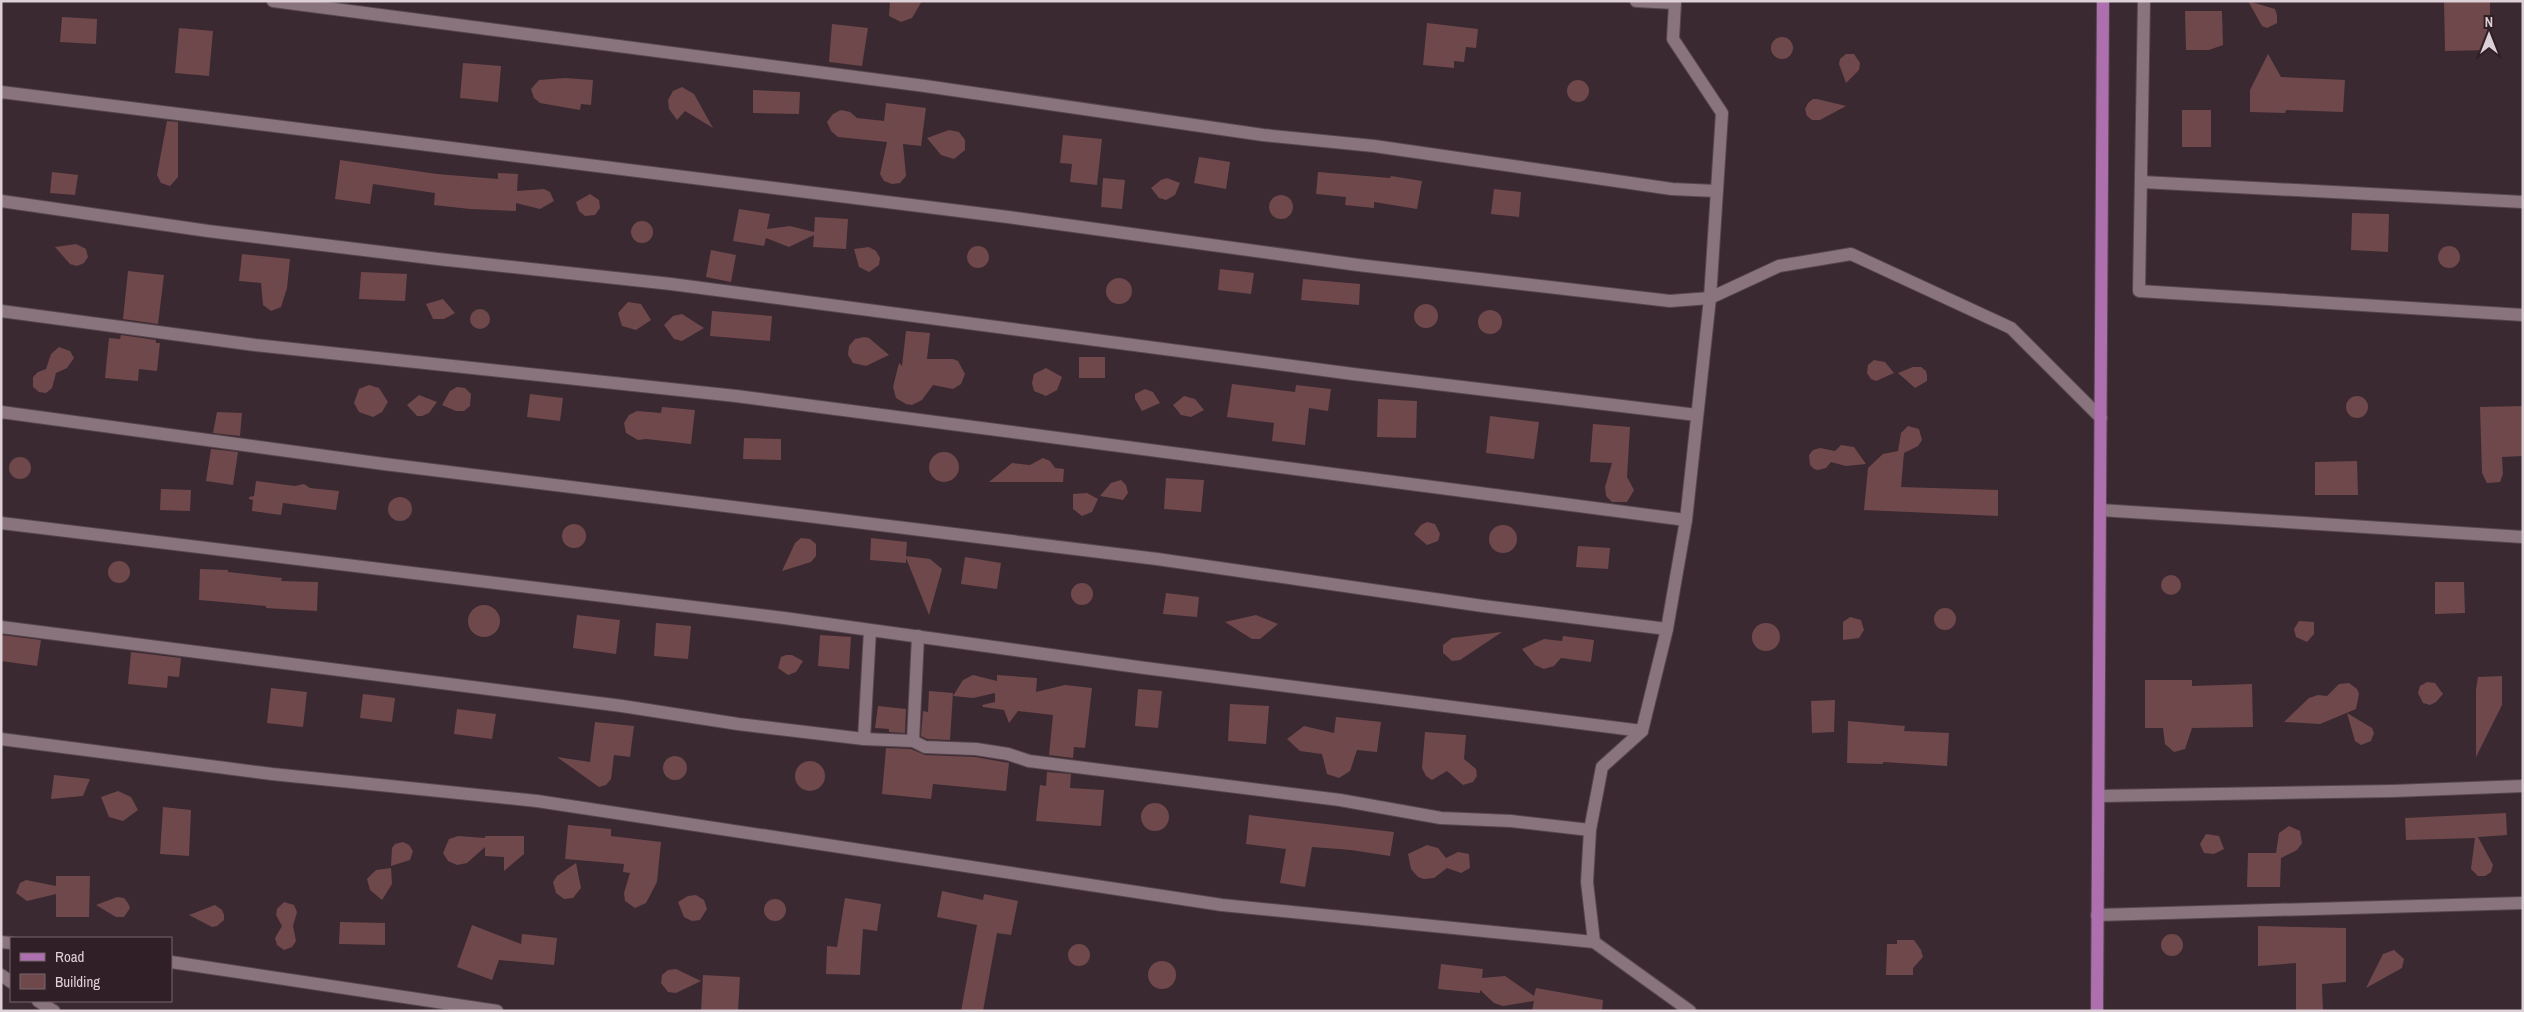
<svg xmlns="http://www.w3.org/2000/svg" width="2524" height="1012" font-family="'Archivo Narrow',sans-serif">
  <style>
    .building { fill: #6e484b }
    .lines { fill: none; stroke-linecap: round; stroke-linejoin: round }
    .minor-casing { stroke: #56464e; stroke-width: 14 }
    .major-casing { stroke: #56464e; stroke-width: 14 }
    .minor { stroke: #89737d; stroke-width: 12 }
    .major { stroke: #ae6fae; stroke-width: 12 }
  </style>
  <rect width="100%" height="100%" fill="#3b2931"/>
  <g class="building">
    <polygon points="890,1 922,1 912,18 901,22 889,16"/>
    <polygon points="2248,1 2275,9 2277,15 2277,23 2267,28 2262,26"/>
    <polygon points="2444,1 2490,1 2490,50 2445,51"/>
    <polygon points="2185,11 2222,11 2223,45 2209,50 2186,50"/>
    <polygon points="62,17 97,19 96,44 60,42"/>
    <polygon points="1427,23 1478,29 1476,48 1466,47 1464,62 1454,61 1454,68 1423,65"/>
    <polygon points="832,24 868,28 862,66 829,62"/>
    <polygon points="179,28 213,31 209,76 175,73"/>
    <circle cx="1782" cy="48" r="11"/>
    <polygon points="1846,54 1854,54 1860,63 1859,70 1846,83 1839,64 1840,59"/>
    <polygon points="2268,54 2281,77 2345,80 2343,112 2286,110 2285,113 2250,112 2250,90"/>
    <polygon points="463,63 501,66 498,102 460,98"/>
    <polygon points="565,78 593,80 591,105 581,104 580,110 540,103 534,98 531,89 539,80"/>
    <circle cx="1578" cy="91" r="11"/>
    <polygon points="682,87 694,94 713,128 685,111 677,120 669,109 668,100 673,91"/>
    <polygon points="753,90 800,92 799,114 753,113"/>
    <polygon points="1813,99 1817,99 1846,106 1820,120 1812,120 1807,116 1805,109 1808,103"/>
    <polygon points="886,103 926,108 921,146 903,144 906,176 900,183 892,184 884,181 880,174 887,142 838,137 831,131 827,122 833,114 841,110 850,112 857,118 884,121"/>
    <rect x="2182" y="110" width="29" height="37"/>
    <polygon points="167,121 178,122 178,177 170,186 161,183 157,175"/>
    <polygon points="949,130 959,132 965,140 965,150 954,159 941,155 927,138"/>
    <polygon points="1063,135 1102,139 1097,185 1070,182 1072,164 1060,163"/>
    <polygon points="1199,157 1230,162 1226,189 1194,183"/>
    <polygon points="340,160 437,174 498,179 498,173 518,174 517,191 544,189 550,192 554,201 540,209 516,203 516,211 470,209 434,205 435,193 373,184 370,204 335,199"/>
    <polygon points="52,172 78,175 75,195 50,193"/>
    <polygon points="1318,172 1390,178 1391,176 1422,181 1417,209 1374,202 1374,208 1345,205 1346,197 1316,194"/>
    <polygon points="1103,178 1125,180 1122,209 1101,207"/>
    <polygon points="1167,178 1180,183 1175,195 1166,200 1159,198 1151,188 1161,180"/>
    <polygon points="1494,189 1521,192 1519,217 1491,214"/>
    <polygon points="590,194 599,200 600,208 595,215 585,216 579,211 576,202"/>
    <circle cx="1281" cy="207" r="12"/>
    <polygon points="739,209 770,214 767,229 790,226 814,232 815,217 848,219 846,249 813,247 814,235 789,247 766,238 764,246 733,241"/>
    <polygon points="2352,213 2389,214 2388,252 2351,250"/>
    <circle cx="642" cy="232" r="11"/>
    <polygon points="76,244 86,249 88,257 84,263 77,266 70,264 55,247"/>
    <circle cx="2449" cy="257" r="11"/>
    <circle cx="978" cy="257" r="11"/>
    <polygon points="869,247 876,251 880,258 879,265 869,272 859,267 854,249"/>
    <polygon points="711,250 736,255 731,282 706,277"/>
    <polygon points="242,254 290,259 287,288 281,307 271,311 263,305 261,283 239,281"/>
    <polygon points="1220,269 1254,273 1251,294 1218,290"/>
    <polygon points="128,271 164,275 158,324 123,319"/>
    <polygon points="361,272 407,274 405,301 359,299"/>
    <circle cx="1119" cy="291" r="13"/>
    <polygon points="1303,279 1360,284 1359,305 1301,300"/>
    <polygon points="443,299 455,313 444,319 433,319 426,304"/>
    <polygon points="628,302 641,304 651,320 636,330 622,326 618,313"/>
    <circle cx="1426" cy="316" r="12"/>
    <circle cx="480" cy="319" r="10"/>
    <circle cx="1490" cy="322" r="12"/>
    <polygon points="712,311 772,316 770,341 710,336"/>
    <polygon points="682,314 704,328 682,341 674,339 664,325 673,316"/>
    <polygon points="906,331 930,333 927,359 953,359 958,361 965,374 961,384 953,389 933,385 922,400 912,405 906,404 896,398 893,387 899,363 902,366"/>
    <polygon points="121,335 156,340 156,343 160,343 157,371 139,369 138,381 105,378 109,338 120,339"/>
    <polygon points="864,337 869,338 889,355 866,366 853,363 848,355 849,346 855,339"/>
    <polygon points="59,347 70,351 74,358 67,368 56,373 52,388 46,393 39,392 33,387 33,377 38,372 46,369 51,354"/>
    <rect x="1079" y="357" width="26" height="21"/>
    <polygon points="1874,360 1885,362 1894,373 1876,381 1871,379 1867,373 1868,365"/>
    <polygon points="1913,367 1921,367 1926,371 1927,376 1927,381 1915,388 1898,373"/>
    <polygon points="1046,368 1062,377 1057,390 1046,396 1034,391 1032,383 1034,374"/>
    <polygon points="1232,384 1295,392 1296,385 1331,389 1328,411 1309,408 1305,445 1272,441 1274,423 1227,417"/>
    <polygon points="369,385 379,388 388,402 382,412 373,417 359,412 354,403 359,389"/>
    <polygon points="457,387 465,388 471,394 470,406 464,411 456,411 442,405 450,391"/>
    <polygon points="1145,389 1153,392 1160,403 1142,411 1135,399 1135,394"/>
    <polygon points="530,394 563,398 560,421 527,417"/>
    <polygon points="419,395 437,402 429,413 422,416 417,416 407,405"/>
    <polygon points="1184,396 1195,399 1204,410 1191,417 1181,415 1173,405"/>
    <circle cx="2357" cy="407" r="11"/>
    <polygon points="1378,399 1417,401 1416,438 1377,437"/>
    <polygon points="2523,406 2523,456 2502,457 2503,474 2500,482 2487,483 2482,473 2480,407"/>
    <polygon points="662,407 695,410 691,444 646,439 638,440 626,433 624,423 629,415 637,411 661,413"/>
    <polygon points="217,412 242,413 240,436 213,433"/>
    <polygon points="1490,416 1539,422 1534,459 1486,453"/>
    <polygon points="1593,424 1630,427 1627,477 1634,490 1627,502 1612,502 1606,496 1605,487 1612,463 1590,462"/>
    <polygon points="1908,426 1919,429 1922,440 1918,446 1904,453 1901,487 1998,490 1998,516 1864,510 1868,468 1883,454 1898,451 1901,433"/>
    <polygon points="744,438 781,439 781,460 743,459"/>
    <polygon points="1841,445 1854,447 1866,464 1846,466 1831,462 1826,468 1818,470 1814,469 1810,465 1809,455 1813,450 1820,448 1835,451"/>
    <polygon points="211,449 238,452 233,485 206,481"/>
    <circle cx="944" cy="467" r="15"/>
    <circle cx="20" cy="468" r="11"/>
    <polygon points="1043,458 1050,461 1055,468 1064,469 1063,482 989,482 1012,463 1030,465"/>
    <polygon points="2357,461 2358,495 2315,495 2315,462"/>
    <polygon points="1166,478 1204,480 1201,512 1164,509"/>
    <polygon points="1121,480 1126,485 1128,493 1123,500 1100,496 1111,483"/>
    <polygon points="256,481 295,486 304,484 310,488 339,491 336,510 283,503 281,515 252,511 253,500 249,499 249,497 254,496"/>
    <polygon points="161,489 191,490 190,511 160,510"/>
    <polygon points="1087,493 1098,499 1092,512 1082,516 1073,509 1073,494"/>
    <circle cx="400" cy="509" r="12"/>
    <polygon points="1427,522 1435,524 1440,534 1438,541 1427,545 1414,534 1421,525"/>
    <circle cx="574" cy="536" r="12"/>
    <circle cx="1503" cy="539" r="14"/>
    <polygon points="801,538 810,539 816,544 816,556 811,562 782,571 795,543"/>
    <polygon points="871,538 907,542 906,556 930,559 942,569 929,615 906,558 906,563 870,560"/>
    <polygon points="1578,546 1610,548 1608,569 1576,567"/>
    <polygon points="965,557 1001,563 997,589 961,584"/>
    <circle cx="119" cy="572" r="11"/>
    <polygon points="200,569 228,570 228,572 282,578 281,581 318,582 317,611 266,608 266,606 199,600"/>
    <circle cx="2171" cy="585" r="10"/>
    <polygon points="2435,582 2464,582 2465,613 2435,614"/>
    <circle cx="1082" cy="594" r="11"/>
    <polygon points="1166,593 1199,597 1197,617 1163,614"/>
    <circle cx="484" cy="621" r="16"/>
    <circle cx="1945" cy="619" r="11"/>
    <polygon points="577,615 620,620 616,654 573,648"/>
    <polygon points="1256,615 1278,624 1260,639 1252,639 1225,622"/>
    <polygon points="1850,617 1861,620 1864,630 1859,638 1843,640 1843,622"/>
    <polygon points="2299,621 2314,622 2314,634 2307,642 2296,637 2294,629"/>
    <polygon points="656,623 691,626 688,659 654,656"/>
    <circle cx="1766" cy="637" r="14"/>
    <polygon points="1502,632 1460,660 1452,661 1443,653 1443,645 1452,638"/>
    <polygon points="1,635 41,640 37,666 1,661"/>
    <polygon points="820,635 851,637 849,669 818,666"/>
    <polygon points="1563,636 1594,640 1591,662 1561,658 1554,666 1544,669 1535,665 1522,649 1544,639 1562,641"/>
    <polygon points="131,652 181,658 179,677 168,676 167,688 128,684"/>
    <polygon points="786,655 792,655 803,661 796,672 788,675 778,668 781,657"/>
    <polygon points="973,675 997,681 997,675 1037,678 1036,692 1065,685 1092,688 1085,748 1074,747 1073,758 1049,755 1053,715 1018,711 1009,723 1004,710 983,707 982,705 995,702 995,693 973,698 953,696 963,680"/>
    <polygon points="2502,676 2502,705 2476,757 2476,689 2478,677"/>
    <polygon points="2145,680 2192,680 2192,686 2252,684 2253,727 2192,728 2185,749 2174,752 2165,744 2163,728 2145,728"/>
    <polygon points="2427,682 2435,683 2443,694 2436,702 2430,705 2423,703 2418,693 2420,686"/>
    <polygon points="2349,683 2357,689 2359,694 2356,709 2320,724 2284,722 2309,698 2318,695 2327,696 2339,684"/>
    <polygon points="271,688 307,692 303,727 267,723"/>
    <polygon points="1138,689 1162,691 1158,728 1135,726"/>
    <polygon points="929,691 953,693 950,740 927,739 921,736 923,711 928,712"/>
    <polygon points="363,694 395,698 392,722 360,718"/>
    <polygon points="1835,700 1834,732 1812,733 1811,701"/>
    <polygon points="1230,704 1269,706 1266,744 1228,741"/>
    <polygon points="878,706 906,709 905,733 889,732 889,729 875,728"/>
    <polygon points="457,709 496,714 492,739 454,734"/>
    <polygon points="2347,713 2372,728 2374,733 2371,741 2361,745 2355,741"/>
    <polygon points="1336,717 1381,722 1377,752 1357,750 1350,771 1339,778 1327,774 1322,754 1300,751 1287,739 1304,726 1334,733"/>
    <polygon points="1848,721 1905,726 1904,731 1949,733 1947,766 1883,762 1883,764 1847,763"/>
    <polygon points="595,722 634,726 630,757 614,755 611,779 606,785 599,787 557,757 590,762"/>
    <polygon points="1425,732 1466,735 1464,759 1476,769 1477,776 1473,782 1463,785 1447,771 1432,780 1426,776 1422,768"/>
    <polygon points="886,748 911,749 925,755 975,757 1009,763 1006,791 933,784 931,799 882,794"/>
    <circle cx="675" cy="768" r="12"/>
    <circle cx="810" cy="776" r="15"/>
    <polygon points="1047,772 1071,774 1070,788 1104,790 1101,826 1036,821 1040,785 1046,786"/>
    <polygon points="54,775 90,779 83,796 51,799"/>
    <polygon points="118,791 131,797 138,810 123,821 109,817 101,797"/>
    <circle cx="1155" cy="817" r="14"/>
    <polygon points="163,807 191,810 189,856 160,854"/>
    <polygon points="2506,813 2507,835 2478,837 2493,865 2491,872 2485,876 2478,876 2471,869 2475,838 2406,840 2405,818"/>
    <polygon points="1249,815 1394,832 1390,856 1351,850 1312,847 1305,887 1280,883 1286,849 1246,844"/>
    <polygon points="568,825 611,829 611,836 661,842 657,882 646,903 635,908 625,901 624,893 630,873 623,872 624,864 565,859"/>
    <polygon points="2289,826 2300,831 2302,843 2297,850 2281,858 2280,887 2247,887 2248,853 2276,853 2279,833"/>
    <polygon points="2206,834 2219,836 2224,849 2214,854 2204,853 2200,844"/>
    <polygon points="458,836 485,838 485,836 524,836 524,854 504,871 504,857 485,856 485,847 467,863 457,865 448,861 443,853 449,839"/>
    <polygon points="403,842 409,845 413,851 410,860 391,866 392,848 395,844"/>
    <polygon points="1427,845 1438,848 1446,858 1458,852 1469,854 1470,868 1461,873 1447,868 1434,878 1424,879 1418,877 1411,869 1408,854"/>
    <polygon points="576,863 581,888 573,898 564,899 556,893 553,882 557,876"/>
    <polygon points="391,868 392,884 382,900 370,890 367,879 376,870"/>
    <polygon points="56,876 90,876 89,917 56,917 56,894 27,901 16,893 20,883 26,880 56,886"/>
    <polygon points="942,891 983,900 984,894 1018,901 1011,935 997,933 983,1011 961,1011 977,925 937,917"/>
    <polygon points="696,895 704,900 707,909 700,920 692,921 684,917 678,902 688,896"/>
    <polygon points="117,897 124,898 128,903 130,908 124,917 116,917 96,905"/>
    <polygon points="845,898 881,904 877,931 863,929 860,975 826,974 827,946 837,947"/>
    <circle cx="775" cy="910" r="11"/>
    <polygon points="284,902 294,905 297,912 293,926 296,941 292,947 284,950 277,945 275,938 282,926 276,915 277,909"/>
    <polygon points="215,905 222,910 224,915 224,920 217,926 212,927 189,915"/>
    <polygon points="340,922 385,923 385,945 339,944"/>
    <polygon points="472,925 521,944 522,934 557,938 554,965 499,960 492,980 457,967"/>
    <polygon points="2258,926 2346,928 2346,982 2322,984 2323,1011 2296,1011 2296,963 2258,966"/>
    <circle cx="2172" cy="945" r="11"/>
    <polygon points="1897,940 1914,940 1921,950 1923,957 1913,968 1913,975 1886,975 1887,944 1897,944"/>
    <circle cx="1079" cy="955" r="11"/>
    <polygon points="2394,950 2404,959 2402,968 2366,988 2383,954"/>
    <circle cx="1162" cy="975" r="14"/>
    <polygon points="1441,964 1483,969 1482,978 1505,976 1534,996 1536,988 1603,1000 1602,1011 1532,1011 1534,1001 1503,1006 1494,1003 1480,990 1480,993 1438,989"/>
    <polygon points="676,969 701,981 676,993 668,992 661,983 662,975 668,970"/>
    <polygon points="703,975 740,977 738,1011 701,1011"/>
  </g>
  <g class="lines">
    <g class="minor-casing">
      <g id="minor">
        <polyline points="273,1 925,86 1263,135 1374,146 1672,189 1716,191"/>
        <polyline points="1636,1 1675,3 1673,39 1722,113 1710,298 1686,520 1667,629 1642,731 1602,767 1590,830 1587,882 1594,942 1690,1011"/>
        <polyline points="2144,1 2139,291 2523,315"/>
        <polyline points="1,92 1008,217 1358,265 1670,301 1710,298 1779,266 1851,254 2011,328 2101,418"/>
        <polyline points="2142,182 2523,202"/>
        <polyline points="1,201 208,231 438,259 671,284 1353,374 1697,415"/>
        <polyline points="1,311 255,345 736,396 1686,520"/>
        <polyline points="1,412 384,464 1157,559 1483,606 1667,629"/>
        <polyline points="2100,510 2523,537"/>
        <polyline points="1,523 784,618 1145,668 1642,731"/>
        <polyline points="1,627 622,706 738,724 864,739 913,741 925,747 976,749 1008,754 1029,761 1340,800 1441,818 1511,821 1590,830"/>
        <polyline points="1,739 272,774 537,801 1222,905 1594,942"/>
        <polyline points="864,739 870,630"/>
        <polyline points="913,741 918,636"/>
        <polyline points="2099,796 2393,791 2523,786"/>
        <polyline points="2097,915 2523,903"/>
        <polyline points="1,942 11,943"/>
        <polyline points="171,962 497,1011"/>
        <polyline points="1,975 11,982"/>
        <polyline points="38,1001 54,1011"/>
      </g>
    </g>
    <g class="major-casing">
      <polyline id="major" points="2097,1011 2103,1"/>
    </g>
    <use href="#minor" class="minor"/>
    <use href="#major" class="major"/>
  </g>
  <rect width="2524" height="1012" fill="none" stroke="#ddd0d6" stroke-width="5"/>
  <rect x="10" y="937" width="162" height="65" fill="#311f27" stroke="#76666d"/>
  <rect x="20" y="953" width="25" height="8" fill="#ae6fae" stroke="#76666d"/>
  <text x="55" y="962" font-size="15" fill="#ddd0d6">Road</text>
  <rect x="20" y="974" width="25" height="15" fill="#6e484b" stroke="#76666d"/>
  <text x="55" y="987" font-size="15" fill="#ddd0d6">Building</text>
  <g transform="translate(2489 35)" stroke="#311f27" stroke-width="4" paint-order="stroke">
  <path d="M0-4L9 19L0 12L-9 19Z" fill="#ddd0d6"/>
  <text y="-8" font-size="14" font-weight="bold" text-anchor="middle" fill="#ddd0d6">N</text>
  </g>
</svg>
